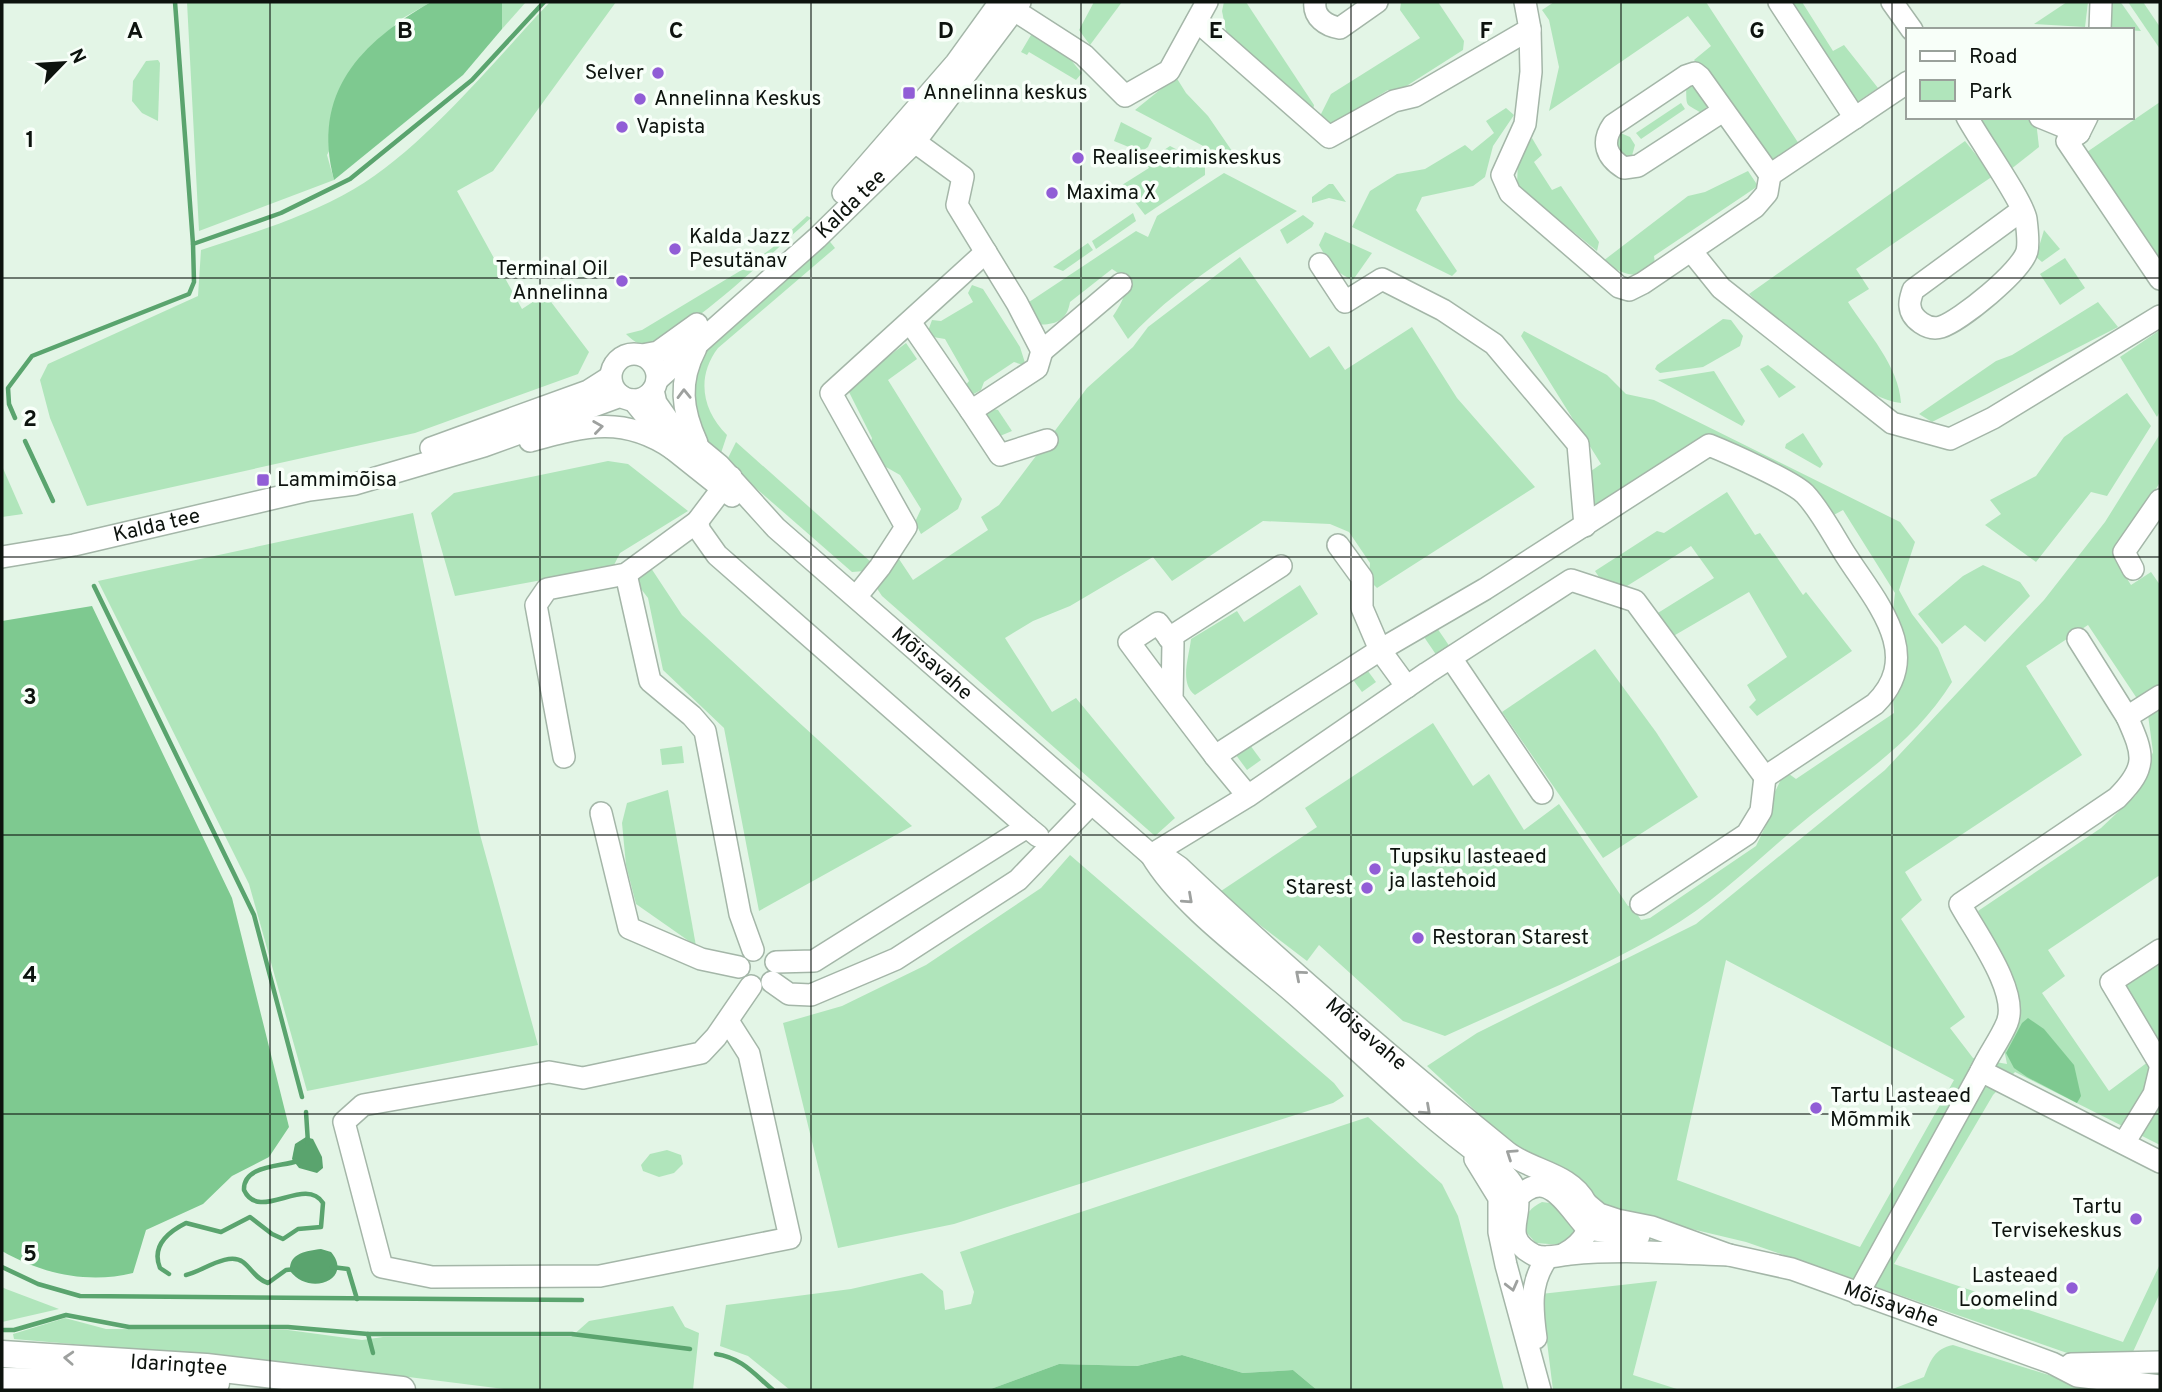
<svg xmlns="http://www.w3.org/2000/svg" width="2162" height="1392" font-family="Overpass,sans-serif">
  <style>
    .green { fill: #b0e5bb; fill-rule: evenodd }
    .forest { fill: #7ec990 }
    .water { fill: #5aa46e }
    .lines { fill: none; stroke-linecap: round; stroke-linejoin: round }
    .stream { stroke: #5aa46e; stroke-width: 4.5 }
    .minor-casing { stroke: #a4b6a8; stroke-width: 24 }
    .major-casing { stroke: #a4b6a8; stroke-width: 29 }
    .minor { stroke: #fff; stroke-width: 21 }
    .major { stroke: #fff; stroke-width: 26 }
    .oneway { stroke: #9ea19f }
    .grid { fill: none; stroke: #0d130e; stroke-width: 2; stroke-opacity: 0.55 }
    .poi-dot { fill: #915dd6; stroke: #f8fff9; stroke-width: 2.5 }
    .labels { text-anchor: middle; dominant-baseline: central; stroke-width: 7; stroke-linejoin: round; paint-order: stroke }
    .poi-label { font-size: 21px; fill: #0d130e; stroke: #f8fff9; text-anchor: start }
    .street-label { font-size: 21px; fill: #0d130e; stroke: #f8fff9 }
    .grid-label { font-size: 23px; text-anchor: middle; font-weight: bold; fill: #0d130e; stroke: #f8fff9; stroke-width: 7; stroke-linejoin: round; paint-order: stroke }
  </style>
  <rect width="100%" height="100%" fill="#e3f5e6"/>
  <g class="green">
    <polygon points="187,2 431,2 396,22 327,155 334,180 199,231"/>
    <polygon points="502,2 526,2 502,29"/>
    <path d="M 550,2 L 616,2 L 493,171 L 457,191 L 522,309 L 545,294 L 589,352 L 578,374 L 415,433 L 87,506 L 50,418 L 40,380 L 48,364 L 198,296 L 201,250 C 253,233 306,217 354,189 C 425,147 493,62 550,2 Z"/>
    <polygon points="1094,2 1122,2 1090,45 1079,30"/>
    <polygon points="1224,2 1246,2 1314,105 1312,115 1227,36 1222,11"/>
    <polygon points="1401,2 1438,2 1464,41 1463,50 1397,92 1388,90 1330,125 1319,118 1331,94 1420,38 1400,10"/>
    <polygon points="1554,2 1706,2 1801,147 1784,159 1771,161 1694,60 1711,46 1688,16 1549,111 1559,67 1549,20 1542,10"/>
    <polygon points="1788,2 1802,2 1833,51 1844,45 1878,88 1854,104"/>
    <polygon points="2067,2 2088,2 2085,27 2034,24"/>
    <polygon points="2120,2 2122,4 2141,31 2109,29 2111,3"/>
    <polygon points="2128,2 2143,2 2160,27 2160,49"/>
    <path d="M 1031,35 C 1055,37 1067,56 1082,73 L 1076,80 L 1029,52 L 1027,55 L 1021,52 Z"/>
    <polygon points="158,60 160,63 158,121 142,113 132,101 133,81 146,61"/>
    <polygon points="1176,77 1186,93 1208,116 1243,167 1135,110"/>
    <path d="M 1686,86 L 1699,87 L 1708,104 L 1703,114 C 1684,102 1687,109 1686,86 Z"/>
    <polygon points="2160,102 2160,268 2084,154"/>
    <polygon points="1681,103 1685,109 1641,139 1636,133"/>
    <polygon points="1506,108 1514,115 1493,146 1485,177 1473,186 1422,197 1416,210 1457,271 1452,276 1352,227 1370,191 1397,174 1425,169 1465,145 1472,151 1494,133 1486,121"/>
    <polygon points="1971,117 2029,117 2036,121 2039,147 2006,173"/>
    <polygon points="1121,122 1152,138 1148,147 1141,152 1114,141"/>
    <polygon points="1618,132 1630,137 1635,145 1631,159 1619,156 1613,143"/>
    <polygon points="1532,138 1542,155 1534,162 1552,190 1561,186 1599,242 1597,251 1517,186 1518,158"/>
    <path d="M 1965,141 L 1993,176 L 1856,269 L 1869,289 L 1848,302 C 1867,332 1899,366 1901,403 C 1858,399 1782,325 1749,294 Z"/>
    <polygon points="1170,146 1205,164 1205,175 1145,215 1122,185 1149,168 1146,162"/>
    <path d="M 1748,171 L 1758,186 L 1654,256 L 1656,271 C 1633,279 1622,274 1603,261 L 1688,196 L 1705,192 Z"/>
    <path d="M 1224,173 L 1297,211 C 1239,249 1176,287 1128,339 L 1113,316 C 1124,299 1135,282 1112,269 L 1070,302 C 1067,322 1053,326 1034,324 L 1023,306 L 1136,231 L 1148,237 L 1157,216 Z"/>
    <polygon points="1329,184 1333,184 1346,202 1329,198 1312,203 1312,197"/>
    <polygon points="1133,213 1136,221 1096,249 1092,241"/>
    <polygon points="1303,215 1314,223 1312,227 1287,244 1280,230"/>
    <path d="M 807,216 L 811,218 C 781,245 685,336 650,345 C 641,347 632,340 626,334 L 642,330 L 740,271 L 772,248 Z"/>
    <polygon points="2044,230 2060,249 2042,262 2036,257"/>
    <path d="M 1325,232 L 1372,253 L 1353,280 C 1335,273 1328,261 1319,245 Z"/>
    <path d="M 827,238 L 835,248 L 718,348 C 696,377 702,410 727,435 L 720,456 L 699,432 L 690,378 L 701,350 Z"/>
    <polygon points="1088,243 1093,250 1063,271 1053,267"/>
    <polygon points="1240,257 1310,358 1329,346 1345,370 1412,327 1457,398 1535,487 1377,588 1369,580 1370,563 1349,532 1330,524 1263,521 1172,581 1153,557 1070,606 1033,621 1005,638 1052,712 1076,698 1175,818 1155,836 882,596 876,587 899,559 913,580 988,530 981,517 999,505 1087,388 1133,347 1148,327"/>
    <polygon points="2065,258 2085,288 2060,305 2040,274"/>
    <polygon points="972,285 983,289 1020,347 1026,366 1014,362 984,382 981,390 970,396 965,386 969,381 945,339 933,337 928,331 932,320 941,321 973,302 968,293"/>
    <polygon points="2098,302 2118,327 1932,422 1919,414 1996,361 2012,355"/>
    <polygon points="1723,319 1731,320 1743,336 1740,346 1703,367 1660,373 1655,369 1657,365"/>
    <polygon points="2160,330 2160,411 2157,417 2120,357"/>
    <path d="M 1524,331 L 1607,375 L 1626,394 L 1654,400 L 1900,522 L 1915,542 L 1899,590 L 1912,614 L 1938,648 L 1952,682 C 1916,740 1863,774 1810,816 C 1763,854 1719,900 1665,931 C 1596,972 1519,1002 1445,1036 L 1403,1021 L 1319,945 L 1307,961 L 1218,893 L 1317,827 L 1305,808 L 1433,723 L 1473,786 L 1489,774 L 1524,830 L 1559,804 L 1628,906 L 1631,905 L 1641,920 L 1650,918 L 1756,846 L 1767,823 L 1772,798 L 1785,771 L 1796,779 L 1894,713 L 1893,699 L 1902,680 L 1903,645 L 1903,630 L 1893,610 L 1895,593 L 1843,510 L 1830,517 L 1810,489 L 1706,434 L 1591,508 L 1584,476 L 1601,464 L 1521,336 Z"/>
    <polygon points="906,343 917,359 888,380 962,499 958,509 921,534 915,522 921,509 900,475 886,467 870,446 872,438 847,388"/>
    <polygon points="1768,365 1796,387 1779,398 1760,369"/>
    <polygon points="1714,371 1745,421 1742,426 1658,380"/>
    <polygon points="2127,393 2151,426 2107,496 2091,492 2036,562 1985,525 2001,514 1990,500 2036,476 2064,437"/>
    <polygon points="994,409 998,410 1012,431 1000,436 992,434 983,417"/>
    <polygon points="1803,433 1823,464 1820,468 1785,448 1786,444"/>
    <path d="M 2160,434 L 2160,482 L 2115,560 L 2131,585 L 2151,572 L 2160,585 L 2160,875 L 2048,950 L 2065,976 L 2042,993 L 2109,1091 L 2160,1053 L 2160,1145 L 2015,1072 L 1993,1095 L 1894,1264 L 2123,1342 L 2160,1264 L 2160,1293 L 2132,1354 L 2070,1354 L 1746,1242 L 1608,1209 L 1571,1171 L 1516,1148 L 1427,1066 L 1477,1033 L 1696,924 L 1885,770 L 2044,600 L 2105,522 ZM 2088,625 L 2148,715 L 2153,752 L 2136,795 L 2101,828 L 1978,911 L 2015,988 L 2003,1044 L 2007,1064 L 1973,1058 L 1950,1028 L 1965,1017 L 1901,919 L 1922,900 L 1905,872 L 2082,755 L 2026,666 ZM 1726,960 L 1954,1080 L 1860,1247 L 1677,1180 Z"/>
    <polygon points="736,442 871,562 865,571 852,572 726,462"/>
    <polygon points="608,461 628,464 688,511 620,553 613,567 455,596 431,513 454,493"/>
    <polygon points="2,466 23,514 2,517"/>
    <polygon points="1727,492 1755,535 1760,533 1803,595 1806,592 1852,651 1757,716 1749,707 1756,700 1747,685 1787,657 1749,592 1670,638 1653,616 1714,578 1691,546 1627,586 1601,580 1595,571 1657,531 1664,533"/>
    <polygon points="413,513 479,831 538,1045 307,1091 249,884 98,581"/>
    <polygon points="649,565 682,615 912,826 759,911 724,728 663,670 648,598 638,585 639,572"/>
    <polygon points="1983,565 2020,582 2030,596 1985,642 1965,625 1942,644 1918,614 1963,576"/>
    <path d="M 1300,585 L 1318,614 L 1195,695 C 1179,683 1189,657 1191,639 L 1237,611 L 1244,622 Z"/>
    <polygon points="1435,625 1450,647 1437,656 1422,634"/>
    <polygon points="1595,649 1656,732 1698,797 1603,858 1502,712"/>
    <polygon points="1362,663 1376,682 1362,692 1348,673"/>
    <polygon points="1247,741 1261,760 1247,770 1233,751"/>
    <polygon points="682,746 684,763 662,765 660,749"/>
    <polygon points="668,790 696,946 636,904 626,865 622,823 627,803"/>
    <polygon points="1070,855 1334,1083 1344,1096 1333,1103 954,1224 838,1248 783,1023 842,1006 926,965 1041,888"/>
    <polygon points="2160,955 2160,1047 2122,982"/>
    <polygon points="1368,1117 1442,1184 1458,1216 1504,1390 1317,1390 1293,1370 1243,1373 1182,1355 1137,1366 1059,1364 988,1390 790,1390 748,1356 720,1346 726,1305 851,1289 922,1273 943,1291 945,1310 971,1304 974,1292 960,1252"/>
    <polygon points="667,1150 681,1155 683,1164 674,1173 659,1177 643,1171 641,1165 650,1154"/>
    <path d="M 1542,1202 L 1557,1204 L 1576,1230 L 1562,1245 L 1536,1243 L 1526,1232 C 1522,1218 1529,1208 1542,1202 Z"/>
    <polygon points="1657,1281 1633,1375 1680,1390 1553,1390 1541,1294"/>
    <polygon points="2,1287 6,1289 59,1309 2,1322"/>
    <polygon points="673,1306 685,1327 699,1333 693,1390 511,1390 305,1364 14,1339 13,1334 65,1318 106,1329 288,1330 362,1340 383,1337 571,1337 589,1321"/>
    <path d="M 1953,1345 L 2087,1387 L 2109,1390 L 1890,1390 L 1924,1377 C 1931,1360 1934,1349 1953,1345 Z"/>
  </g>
  <g class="forest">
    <path d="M 431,2 L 502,2 L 502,29 L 463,75 L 334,180 C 311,93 360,43 431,2 Z"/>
    <path d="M 92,606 L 232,898 L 289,1127 L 269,1157 L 232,1176 L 203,1204 L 146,1230 L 133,1273 C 88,1284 42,1274 2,1251 L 2,621 Z"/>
    <polygon points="2028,1018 2044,1029 2074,1065 2081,1096 2077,1103 2027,1077 2014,1068 2006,1053 2022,1023"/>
    <polygon points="1182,1355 1243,1373 1293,1370 1317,1390 988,1390 1059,1364 1137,1366"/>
  </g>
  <g class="water">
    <polygon points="306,1137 313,1139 322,1157 323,1168 317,1173 299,1168 292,1159 295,1144"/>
    <path d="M 321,1249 L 331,1252 C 354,1279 310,1297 290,1271 C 289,1253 306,1251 321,1249 Z"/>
  </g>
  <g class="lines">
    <g class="stream">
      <polyline points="175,2 193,244"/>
      <polyline points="15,418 9,404 8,388 32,356 189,294 194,282 193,244 281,213 350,179 472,80 544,2"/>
      <polyline points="25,441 53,501"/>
      <polyline points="94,586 254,915 302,1097"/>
      <polyline points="306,1112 308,1143"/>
      <polyline points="2,1267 38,1284 80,1296 582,1300"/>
      <polyline points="332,1267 348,1269 357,1299"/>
      <path d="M 169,1274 L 160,1268 C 151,1246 168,1232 186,1223 L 221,1232 L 250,1217 L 272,1234 L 283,1239 L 298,1229 L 321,1227 L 323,1203 C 305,1175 259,1223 244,1190 C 243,1165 280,1167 298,1161"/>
      <path d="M 186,1275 C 201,1272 228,1251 243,1262 C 252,1269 256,1279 268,1283 L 286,1270 L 296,1269"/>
      <polyline points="2,1330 14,1330 66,1315 129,1327 288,1327 368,1334 572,1334 690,1349"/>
      <polyline points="368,1334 373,1353"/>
      <path d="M 716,1354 C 742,1358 754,1374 773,1390"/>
    </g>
    <g class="minor-casing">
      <g id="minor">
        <path d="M 1315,2 C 1313,17 1326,26 1340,28 L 1377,2"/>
        <polyline points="1779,2 1855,118"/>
        <polyline points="1892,2 1912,30"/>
        <polyline points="1003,3 1084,55 1125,96 1169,71 1207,2"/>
        <polyline points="1197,21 1329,137 1394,101 1415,96 1530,29 1525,2"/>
        <polyline points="1530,29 1531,72 1525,124 1502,175 1510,193 1619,287 1629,290 1643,283 1755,207 1767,193 1770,175"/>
        <polyline points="2100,30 2101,2"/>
        <path d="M 1723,111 L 1638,166 L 1624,168 C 1606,157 1601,142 1613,125 L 1686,76 L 1695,73 L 1700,77 L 1770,175 L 1908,82"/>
        <path d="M 1967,117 C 1978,138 2023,201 2026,219 C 2027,227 2029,243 2027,251 C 2022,271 1960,321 1941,327 C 1928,331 1911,319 1910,306 C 1909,301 1912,294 1913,290 L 2022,210"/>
        <polyline points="2040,117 2079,133"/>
        <polyline points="2087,117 2079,133 2067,141 2160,279"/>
        <polyline points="904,134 963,177 957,205 1017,303 1042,351 1121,284"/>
        <polyline points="843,193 956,63 1000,2"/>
        <polyline points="1692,252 1721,288 1892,423 1950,439 1993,418 2160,316"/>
        <polyline points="1320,264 1345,302 1382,279 1443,310 1494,344 1578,444 1585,526"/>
        <polyline points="910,322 971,411"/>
        <path d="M 696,348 C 678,382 682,410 697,443"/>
        <polyline points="1042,351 1037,368 971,411 1000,455 1047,440"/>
        <circle cx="634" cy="377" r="23"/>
        <polyline points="642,355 658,352 697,324"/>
        <path id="s1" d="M 657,380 L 817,238 L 914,143 L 1020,2"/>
        <path id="s2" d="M 653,390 L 656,403 L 673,427 L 719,465 L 776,528 L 1151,855 C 1181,906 1249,954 1295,994 C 1358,1049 1419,1111 1487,1160 C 1499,1169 1513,1179 1517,1195 C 1523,1218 1500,1237 1534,1255 C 1545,1260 1559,1255 1570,1254 C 1623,1249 1676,1253 1729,1255"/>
        <polyline points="633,400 673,449 732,496"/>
        <path d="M 530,441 C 585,426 623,415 673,449"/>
        <polyline points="431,448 588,391 610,377"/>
        <polyline points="697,522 700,531 717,555 1027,827"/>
        <polyline points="1338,545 1362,578 1362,608 1380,650 1407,687"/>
        <path id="s3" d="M 2,557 L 74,545 L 309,490 L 355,484 L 484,446 L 621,396"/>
        <polyline points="2133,569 2124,552 2160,500"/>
        <polyline points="626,574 650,681 692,716 705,731 740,914 753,950"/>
        <polyline points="856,597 880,567 906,527 831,393 986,252"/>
        <polyline points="1169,638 1281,566"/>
        <polyline points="2078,639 2127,717"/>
        <polyline points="1451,658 1542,793"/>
        <path d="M 1172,699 L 1173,643 L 1158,623 L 1129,642 C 1157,680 1186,718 1215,756"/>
        <polyline points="564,757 536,605 547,589 626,574 697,522 731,477"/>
        <polyline points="601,813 629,928 701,959 739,967"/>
        <path d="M 1151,855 L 1248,796 L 1427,673 L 1571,580 L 1635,601 L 1765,777 L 1875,704 C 1925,655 1876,602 1847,557 C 1834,537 1821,511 1805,494 C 1792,481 1729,453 1709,445 L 1485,589 L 1380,650 L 1215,756 L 1248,796"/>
        <path id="s4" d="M 1151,855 L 1166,858 L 1179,867 C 1284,966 1395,1061 1507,1152 C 1531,1171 1571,1173 1586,1203 C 1597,1225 1583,1244 1564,1254"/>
        <polyline points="1641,904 1747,834 1761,811 1765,777"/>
        <polyline points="2160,950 2111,982 2160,1064"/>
        <polyline points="776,962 814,961 1027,827 1038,836"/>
        <polyline points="772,982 789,994 811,995 896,959 1018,880 1090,805"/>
        <polyline points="728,1021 749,1054 790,1238 600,1276 432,1277 382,1267 344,1122 363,1105 549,1072 583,1078 701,1053 716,1037 751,986"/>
        <path d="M 1981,1071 C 1988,1055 2000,1040 2007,1023 C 2020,992 1975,932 1960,904 L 2117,798 C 2148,767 2144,755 2127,717 L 2160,696"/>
        <polyline points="2124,1143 2154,1094 2160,1069"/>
        <polyline points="1475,1159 1499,1198 1499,1232 1506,1265 1540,1390"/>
        <path id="s5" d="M 1587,1204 L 1599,1214 L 1617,1220 L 1652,1227 L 1729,1255 L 1792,1269 L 2052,1363 L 2077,1376 L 2160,1386"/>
        <path d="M 1510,1207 C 1545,1159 1565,1205 1588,1229 L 1639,1236"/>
        <polyline points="1858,1294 1981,1071 2160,1162"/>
        <path d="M 1536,1338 C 1532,1309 1529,1282 1548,1257"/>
        <polyline points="2071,1364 2160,1362"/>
      </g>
    </g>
    <g class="major-casing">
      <g id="major">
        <path id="s6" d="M 2,1354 L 206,1367 L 402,1390"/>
        <polyline points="2,1381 216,1383"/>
      </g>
    </g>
    <use href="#minor" class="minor"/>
    <use href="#major" class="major"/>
  </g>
  <defs><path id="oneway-chevron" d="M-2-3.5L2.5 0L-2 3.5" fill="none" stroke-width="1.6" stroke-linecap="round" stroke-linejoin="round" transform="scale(1.75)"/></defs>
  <g class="oneway">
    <use href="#oneway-chevron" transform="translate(684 394) rotate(-91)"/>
    <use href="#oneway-chevron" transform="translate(598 427) rotate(-8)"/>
    <use href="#oneway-chevron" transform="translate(1188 899) rotate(42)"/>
    <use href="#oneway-chevron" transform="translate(1300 975) rotate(-139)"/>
    <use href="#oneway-chevron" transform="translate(1426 1110) rotate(42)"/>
    <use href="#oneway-chevron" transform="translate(1511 1154) rotate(-146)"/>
    <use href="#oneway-chevron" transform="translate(1512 1286) rotate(76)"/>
    <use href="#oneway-chevron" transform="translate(69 1358) rotate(-177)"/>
  </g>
  <path class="grid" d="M 270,2 L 270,1390M 540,2 L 540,1390M 811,2 L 811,1390M 1081,2 L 1081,1390M 1351,2 L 1351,1390M 1621,2 L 1621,1390M 1892,2 L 1892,1390M 2,278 L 2160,278M 2,557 L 2160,557M 2,835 L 2160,835M 2,1114 L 2160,1114"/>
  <g class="poi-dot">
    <circle cx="658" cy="73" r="7"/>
    <rect x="902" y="86" width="14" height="14" rx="3.5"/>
    <circle cx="640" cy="99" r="7"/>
    <circle cx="622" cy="127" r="7"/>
    <circle cx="1078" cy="158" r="7"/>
    <circle cx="1052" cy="193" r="7"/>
    <circle cx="675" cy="249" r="7"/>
    <circle cx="622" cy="281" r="7"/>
    <rect x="256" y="473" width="14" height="14" rx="3.5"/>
    <circle cx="1375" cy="869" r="7"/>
    <circle cx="1367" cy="888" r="7"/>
    <circle cx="1418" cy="938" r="7"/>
    <circle cx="1816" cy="1108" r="7"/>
    <circle cx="2136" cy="1219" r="7"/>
    <circle cx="2072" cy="1288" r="7"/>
  </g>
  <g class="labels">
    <g class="poi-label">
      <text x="644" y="73" text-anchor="end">Selver</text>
      <text x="923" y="93">Annelinna keskus</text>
      <text x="654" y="99">Annelinna Keskus</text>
      <text x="636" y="127">Vapista</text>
      <text x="1092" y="158">Realiseerimiskeskus</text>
      <text x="1066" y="193">Maxima X</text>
      <text x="689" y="237">Kalda Jazz<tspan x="689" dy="24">Pesutänav</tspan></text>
      <text x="608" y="269" text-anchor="end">Terminal Oil<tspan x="608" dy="24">Annelinna</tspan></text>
      <text x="277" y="480">Lammimõisa</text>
      <text x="1389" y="857">Tupsiku lasteaed<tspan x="1389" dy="24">ja lastehoid</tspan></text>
      <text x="1353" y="888" text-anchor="end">Starest</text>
      <text x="1432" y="938">Restoran Starest</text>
      <text x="1830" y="1096">Tartu Lasteaed<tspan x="1830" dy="24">Mõmmik</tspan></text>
      <text x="2122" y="1207" text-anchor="end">Tartu<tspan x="2122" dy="24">Tervisekeskus</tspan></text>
      <text x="2058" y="1276" text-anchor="end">Lasteaed<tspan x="2058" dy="24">Loomelind</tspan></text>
    </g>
    <g class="street-label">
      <text stroke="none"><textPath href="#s1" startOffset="262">Kalda tee</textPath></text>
      <text stroke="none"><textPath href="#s3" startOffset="158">Kalda tee</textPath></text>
      <text stroke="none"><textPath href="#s2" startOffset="394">Mõisavahe</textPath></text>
      <text stroke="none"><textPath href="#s4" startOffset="282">Mõisavahe</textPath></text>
      <text stroke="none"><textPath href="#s5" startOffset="322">Mõisavahe</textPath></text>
      <text stroke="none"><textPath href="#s6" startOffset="177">Idaringtee</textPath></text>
    </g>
  </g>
  <g class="grid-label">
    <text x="135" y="38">A</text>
    <text x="405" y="38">B</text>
    <text x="676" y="38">C</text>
    <text x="946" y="38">D</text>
    <text x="1216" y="38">E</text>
    <text x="1486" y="38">F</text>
    <text x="1757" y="38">G</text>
    <text x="30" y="147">1</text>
    <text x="30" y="426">2</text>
    <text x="30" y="704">3</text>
    <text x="30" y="982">4</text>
    <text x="30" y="1261">5</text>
  </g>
  <rect width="2162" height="1392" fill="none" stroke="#0d130e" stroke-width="7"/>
  <rect x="1906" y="28" width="228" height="91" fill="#f8fff9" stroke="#9aa19b" stroke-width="2"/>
  <rect x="1920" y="51" width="35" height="10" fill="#ffffff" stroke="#9aa19b" stroke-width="2"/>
  <text x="1969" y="63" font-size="21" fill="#0d130e">Road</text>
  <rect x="1920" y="80" width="35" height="21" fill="#b0e5bb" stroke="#9aa19b" stroke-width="2"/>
  <text x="1969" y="98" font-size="21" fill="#0d130e">Park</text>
  <g transform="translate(63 63) rotate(65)" stroke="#f8fff9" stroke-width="5" paint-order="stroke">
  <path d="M0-5L12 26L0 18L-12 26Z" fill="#0d130e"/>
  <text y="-10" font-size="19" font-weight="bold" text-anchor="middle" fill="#0d130e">N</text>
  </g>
</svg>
